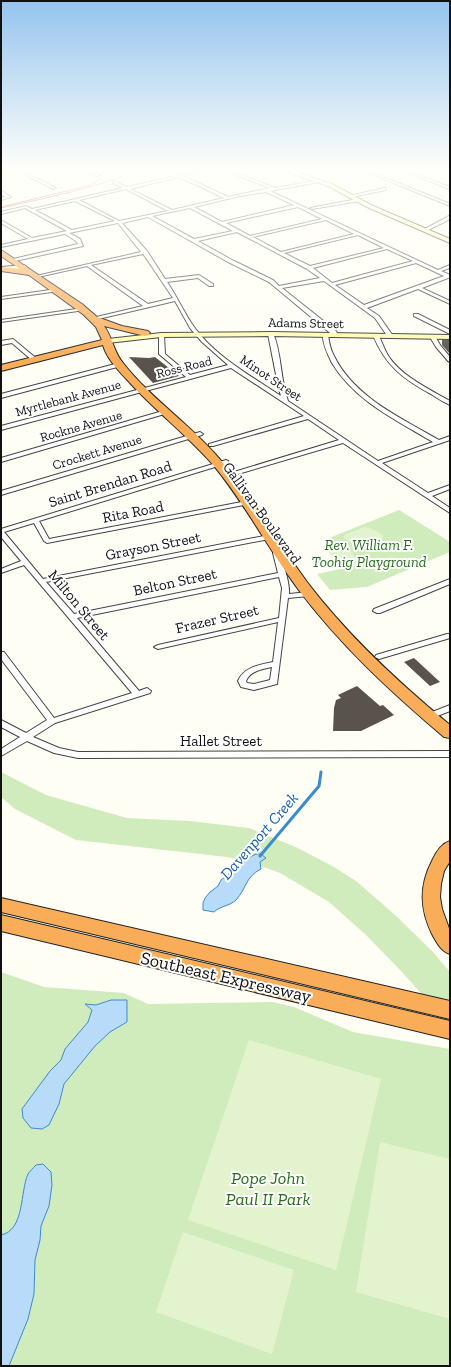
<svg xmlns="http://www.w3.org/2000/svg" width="451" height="1367" font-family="'Zilla Slab',serif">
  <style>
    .green { fill: #d1ecbc }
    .pitch { fill: #e3f3ce }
    .water { fill: #b7dbf9; stroke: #3b8bd3 }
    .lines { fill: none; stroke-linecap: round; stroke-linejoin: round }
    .stream { stroke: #3b8bd3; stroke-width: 3 }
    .building { fill: #5a534d }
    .street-casing { stroke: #444; stroke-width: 2 }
    .secondary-casing { stroke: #333; stroke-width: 2 }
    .highway-casing { stroke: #222; stroke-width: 2 }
    .street { fill: #fff; fill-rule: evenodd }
    .secondary { fill: #fffcb0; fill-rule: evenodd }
    .highway { fill: #f9ad59; fill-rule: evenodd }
    .tram { stroke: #c82622; stroke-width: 1 }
    .labels { text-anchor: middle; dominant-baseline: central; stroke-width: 4; stroke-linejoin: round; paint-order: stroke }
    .far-street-label { font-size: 13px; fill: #111; stroke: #fff }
    .street-label { font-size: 15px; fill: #111; stroke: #fff }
    .park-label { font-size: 15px; font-style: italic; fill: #286d1d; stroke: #fff }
    .water-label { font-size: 16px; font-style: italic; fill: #135da9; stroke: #fff }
    .near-street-label { font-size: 18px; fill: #111; stroke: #fff }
    .near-park-label { font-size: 18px; font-style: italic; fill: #286d1d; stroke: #fff }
  </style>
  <rect width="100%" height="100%" fill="#fffef5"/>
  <g class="green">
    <polygon points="399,510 450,542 450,552 367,587 330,590 317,574 340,569 326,548 339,545 329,538"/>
    <polygon points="1,772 46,795 127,818 190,821 249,828 298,848 334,867 356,881 394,914 433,952 450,972 450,1026 402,972 366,935 329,902 280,873 264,867 227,857 76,840 15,809 1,797"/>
    <polygon points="1,972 44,987 124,993 148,1004 273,1002 294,1007 353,1032 450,1049 450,1366 1,1366"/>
  </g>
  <g class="pitch">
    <path d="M 365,527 L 377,531 L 383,536 L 380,544 C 362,551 358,547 343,537 L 346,534 Z"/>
    <polygon points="346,545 361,565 340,569 326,548"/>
    <polygon points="249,1040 381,1079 336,1270 188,1220"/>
    <polygon points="380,1142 450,1159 450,1319 356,1292"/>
    <polygon points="183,1232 294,1270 272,1354 156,1312"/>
  </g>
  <g class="water">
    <path d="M 256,854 L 261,854 L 266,858 L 260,862 L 261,869 C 245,877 247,888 236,900 C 230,906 220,906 214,912 L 203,910 L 203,903 L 205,898 L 210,892 L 218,886 L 221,880 L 230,873 L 234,865 Z"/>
    <polygon points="111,1000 127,1000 127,1022 110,1032 95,1046 64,1084 59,1104 49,1125 42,1129 31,1128 23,1118 22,1109 50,1071 61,1060 65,1049 88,1022 92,1010 85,1004 96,1005"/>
    <path d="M 43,1164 L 51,1172 L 52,1185 L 49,1206 L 41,1226 L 40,1240 L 35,1260 L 34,1294 L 28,1319 L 9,1366 L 1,1366 L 1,1235 C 25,1230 20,1191 28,1174 C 30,1171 33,1168 36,1165 Z"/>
  </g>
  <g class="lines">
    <polyline class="stream" points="260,856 319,786 321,772"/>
  </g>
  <g class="building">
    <polygon points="442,340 450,340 450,354 442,345"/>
    <polygon points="129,357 149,358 155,357 179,376 153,383"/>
    <polygon points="414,658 440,682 430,686 404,662"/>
    <polygon points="357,686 380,706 383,705 394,715 361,731 333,731 334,708 336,700 341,698 338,695"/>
  </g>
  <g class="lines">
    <g class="street-casing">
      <g id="street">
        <polygon points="16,170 20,170 56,188 53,189"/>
        <polygon points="85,170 89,170 100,175 97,176"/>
        <path d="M 203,170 L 208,170 L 183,176 L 228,197 L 270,188 L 226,171 L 225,170 L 229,170 L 275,188 L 320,180 L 319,182 L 270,191 L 438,270 L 450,265 L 450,268 L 441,271 L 450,275 L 450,278 L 448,278 L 422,288 L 450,301 L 450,304 L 418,289 L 367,308 L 379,316 L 393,336 L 390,338 L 388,337 L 375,318 L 324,281 L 282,288 L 336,331 L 338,335 L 335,337 L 269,282 L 228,262 L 148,217 L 122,223 L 147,251 L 165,279 L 199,275 L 213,284 L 213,286 L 209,286 L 198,278 L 167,282 C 177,296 184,313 194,327 C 216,357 251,376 281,396 L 278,385 L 268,334 L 273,333 C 282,354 280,379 288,401 L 378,461 L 433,442 C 396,420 355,401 332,363 C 328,355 322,343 323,334 L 328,335 C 329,342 330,349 334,356 C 354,397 401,418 439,440 L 450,436 L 450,440 L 382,463 L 428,493 L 450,485 L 450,489 L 432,496 L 450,508 L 450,513 L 343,443 L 238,474 L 234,474 L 234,472 L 339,440 L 308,419 L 213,446 L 209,446 L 209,444 L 304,416 L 231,368 L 1,430 L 1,426 L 186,377 L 159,354 L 159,334 L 164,335 L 165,354 L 190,375 L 228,365 L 202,342 L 190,328 L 175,301 L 94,320 L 92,320 L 92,318 L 143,306 L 87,266 L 38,277 L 36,276 L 141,252 L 118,223 L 69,233 L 80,239 L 83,246 L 15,261 L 13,260 L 13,259 L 78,244 L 76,241 L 65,234 L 1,247 L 1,245 L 28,239 L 1,223 L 1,220 L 32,238 L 67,231 L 25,208 L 1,214 L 1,212 L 26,206 L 32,209 L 123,188 L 113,183 L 114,181 L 127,187 ZM 179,177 L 224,198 L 172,210 L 130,189 ZM 126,189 L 168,211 L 119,221 L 79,200 ZM 266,192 L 294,205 L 222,222 L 194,207 L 240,196 ZM 75,201 L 115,221 L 72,230 L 35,210 ZM 298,207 L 322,219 L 250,236 L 226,223 ZM 190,208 L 233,231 L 194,239 L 152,216 ZM 326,220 L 354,234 L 281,252 L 253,237 ZM 237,232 L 307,269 L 320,278 L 279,286 L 273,280 L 232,260 L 198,241 ZM 358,235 L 384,248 L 310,266 L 284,253 ZM 387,249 L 413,261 L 332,283 L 313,268 ZM 143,254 L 146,258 L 173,298 L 148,304 L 91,265 ZM 416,263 L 444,276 L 364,305 L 335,285 Z"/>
        <polygon points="362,170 366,170 450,204 450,206"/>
        <polygon points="400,170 404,170 450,187 450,189"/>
        <polygon points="446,170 450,170 450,171 447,171"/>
        <polygon points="385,188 386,190 351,197 349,196"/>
        <polygon points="1,191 2,191 11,197 1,200 1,198 6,197 1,194"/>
        <polygon points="358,199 359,201 312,209 310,208"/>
        <polygon points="449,216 450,216 450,219 426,231 423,230"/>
        <polygon points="57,289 59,289 59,291 1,299 1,297"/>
        <polygon points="83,308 85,308 85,310 1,322 1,320"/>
        <polygon points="414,314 418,314 450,330 450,334 414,316"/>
        <path d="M 374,334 L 378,334 C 382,342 384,349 389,357 C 403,377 429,389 450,401 L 450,405 C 443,402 437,398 431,394 C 403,379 385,365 373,335 Z"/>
        <polygon points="431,336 435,336 440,345 450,357 450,362 448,361 436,347 430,337"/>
        <polygon points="13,339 37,359 37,361 33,361 12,343 1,345 1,341"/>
        <polygon points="119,363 121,364 121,366 1,398 1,394"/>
        <polygon points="166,410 168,411 168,413 1,462 1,458"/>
        <polygon points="200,432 203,434 202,435 1,495 1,491"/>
        <path d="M 226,460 L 228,461 L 228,463 L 39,521 L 49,539 L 247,501 L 250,503 L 249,504 L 47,543 L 44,541 L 34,523 L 4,532 L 43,579 L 269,535 L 271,536 L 271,538 L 269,539 L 46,582 L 74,614 L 278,573 L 273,553 L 276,551 L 278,552 C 283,562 290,583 289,594 L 309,592 L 313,594 L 309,596 L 288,598 L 277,684 L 254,690 L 241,687 L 238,681 C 244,667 259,665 273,662 L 278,622 L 158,649 L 154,647 L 158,645 L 279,618 L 282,588 L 279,577 L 77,618 L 139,691 L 147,688 L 151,691 L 150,693 L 55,723 L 33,737 L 59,748 L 78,752 L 450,751 L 450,757 L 78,758 L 54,753 L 27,741 L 1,756 L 1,749 L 20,737 L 1,727 L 1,720 L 26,733 L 47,720 L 1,659 L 1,652 L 4,652 L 54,718 L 132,693 L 24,565 L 1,573 L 1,569 L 21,561 L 1,537 L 1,529 ZM 272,667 L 270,680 L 254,684 L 247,683 L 246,681 C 250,671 262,669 272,667 Z"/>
        <polygon points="450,579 450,584 380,613 377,613 373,611 374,609"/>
        <polygon points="447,634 450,634 450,638 379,659 375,657 376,655"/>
        <polygon points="450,705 450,711 430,719 426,716 427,714"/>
      </g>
    </g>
    <g class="secondary-casing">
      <g id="secondary">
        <polygon points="285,170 290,170 332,184 371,205 450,239 450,243 367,207 328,186 285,171"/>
        <polygon points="24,265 27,267 26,268 1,271 1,267"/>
        <polygon points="271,332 450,335 450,339 271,336 161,337 108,343 104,341 108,339 161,333"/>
      </g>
    </g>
    <g class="highway-casing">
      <g id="highway">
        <path d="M 1,250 L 82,304 L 97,317 L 122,326 L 148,331 L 150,333 L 148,335 L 145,336 L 104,326 C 113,338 113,351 123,363 C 152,400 193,426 223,463 C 254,500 278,543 307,582 C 348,636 398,682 450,725 L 450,738 L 444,737 C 391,692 340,645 298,589 C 269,550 246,505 215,467 C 189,437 158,413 131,384 C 121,373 107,360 103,345 L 1,371 L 1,365 L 102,340 L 96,327 L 84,315 L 29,275 L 1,271 L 1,267 L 20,269 L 1,256 Z"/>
        <path d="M 450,841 L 450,861 L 444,871 L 441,884 L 440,897 L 442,909 L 450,931 L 450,954 C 441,951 437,943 432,934 C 420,909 419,886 432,861 C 436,852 441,844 450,841 Z"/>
        <polygon points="1,898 450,1001 450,1019 1,912"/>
        <polygon points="1,915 450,1021 450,1039 1,931"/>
      </g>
    </g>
    <use href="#street" class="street"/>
    <use href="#secondary" class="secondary"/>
    <use href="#highway" class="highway"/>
    <path class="tram" d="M 1,207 L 91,185 L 100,180 L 102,173 C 110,169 118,168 126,173 C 119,183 19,204 1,208"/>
  </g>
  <linearGradient id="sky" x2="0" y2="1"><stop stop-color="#94c4ef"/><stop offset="0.47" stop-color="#fffffa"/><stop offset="1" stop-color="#fffffa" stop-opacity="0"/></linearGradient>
  <rect width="451" height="361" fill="url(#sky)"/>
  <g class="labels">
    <g class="far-street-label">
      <text transform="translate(306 323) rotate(1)">Adams Street</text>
      <text transform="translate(184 367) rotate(-14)">Ross Road</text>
      <text transform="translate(271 378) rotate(34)">Minot Street</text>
      <text transform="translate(68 398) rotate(-15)">Myrtlebank Avenue</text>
      <text transform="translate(81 426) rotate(-16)">Rockne Avenue</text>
      <text transform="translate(97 452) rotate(-17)">Crockett Avenue</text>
    </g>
    <g class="street-label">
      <text transform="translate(110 484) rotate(-17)">Saint Brendan Road</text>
      <text transform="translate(133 512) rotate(-11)">Rita Road</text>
      <text transform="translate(262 513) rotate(54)">Gallivan Boulevard</text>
      <text transform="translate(153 546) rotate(-11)">Grayson Street</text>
      <text transform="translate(175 582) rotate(-12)">Belton Street</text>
      <text transform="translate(79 605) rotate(50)">Milton Street</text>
      <text transform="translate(217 619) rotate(-13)">Frazer Street</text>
      <text x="221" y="741">Hallet Street</text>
    </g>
    <g class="park-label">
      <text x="369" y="545">Rev. William F.<tspan x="369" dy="17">Toohig Playground</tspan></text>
    </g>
    <g class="water-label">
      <text transform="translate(259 836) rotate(-49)">Davenport Creek</text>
    </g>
    <g class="near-street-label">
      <text transform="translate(226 977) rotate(13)">Southeast Expressway</text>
    </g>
    <g class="near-park-label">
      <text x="268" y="1178">Pope John<tspan x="268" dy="21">Paul II Park</tspan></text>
    </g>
  </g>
  <rect width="451" height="1367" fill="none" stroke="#111111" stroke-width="4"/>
</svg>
